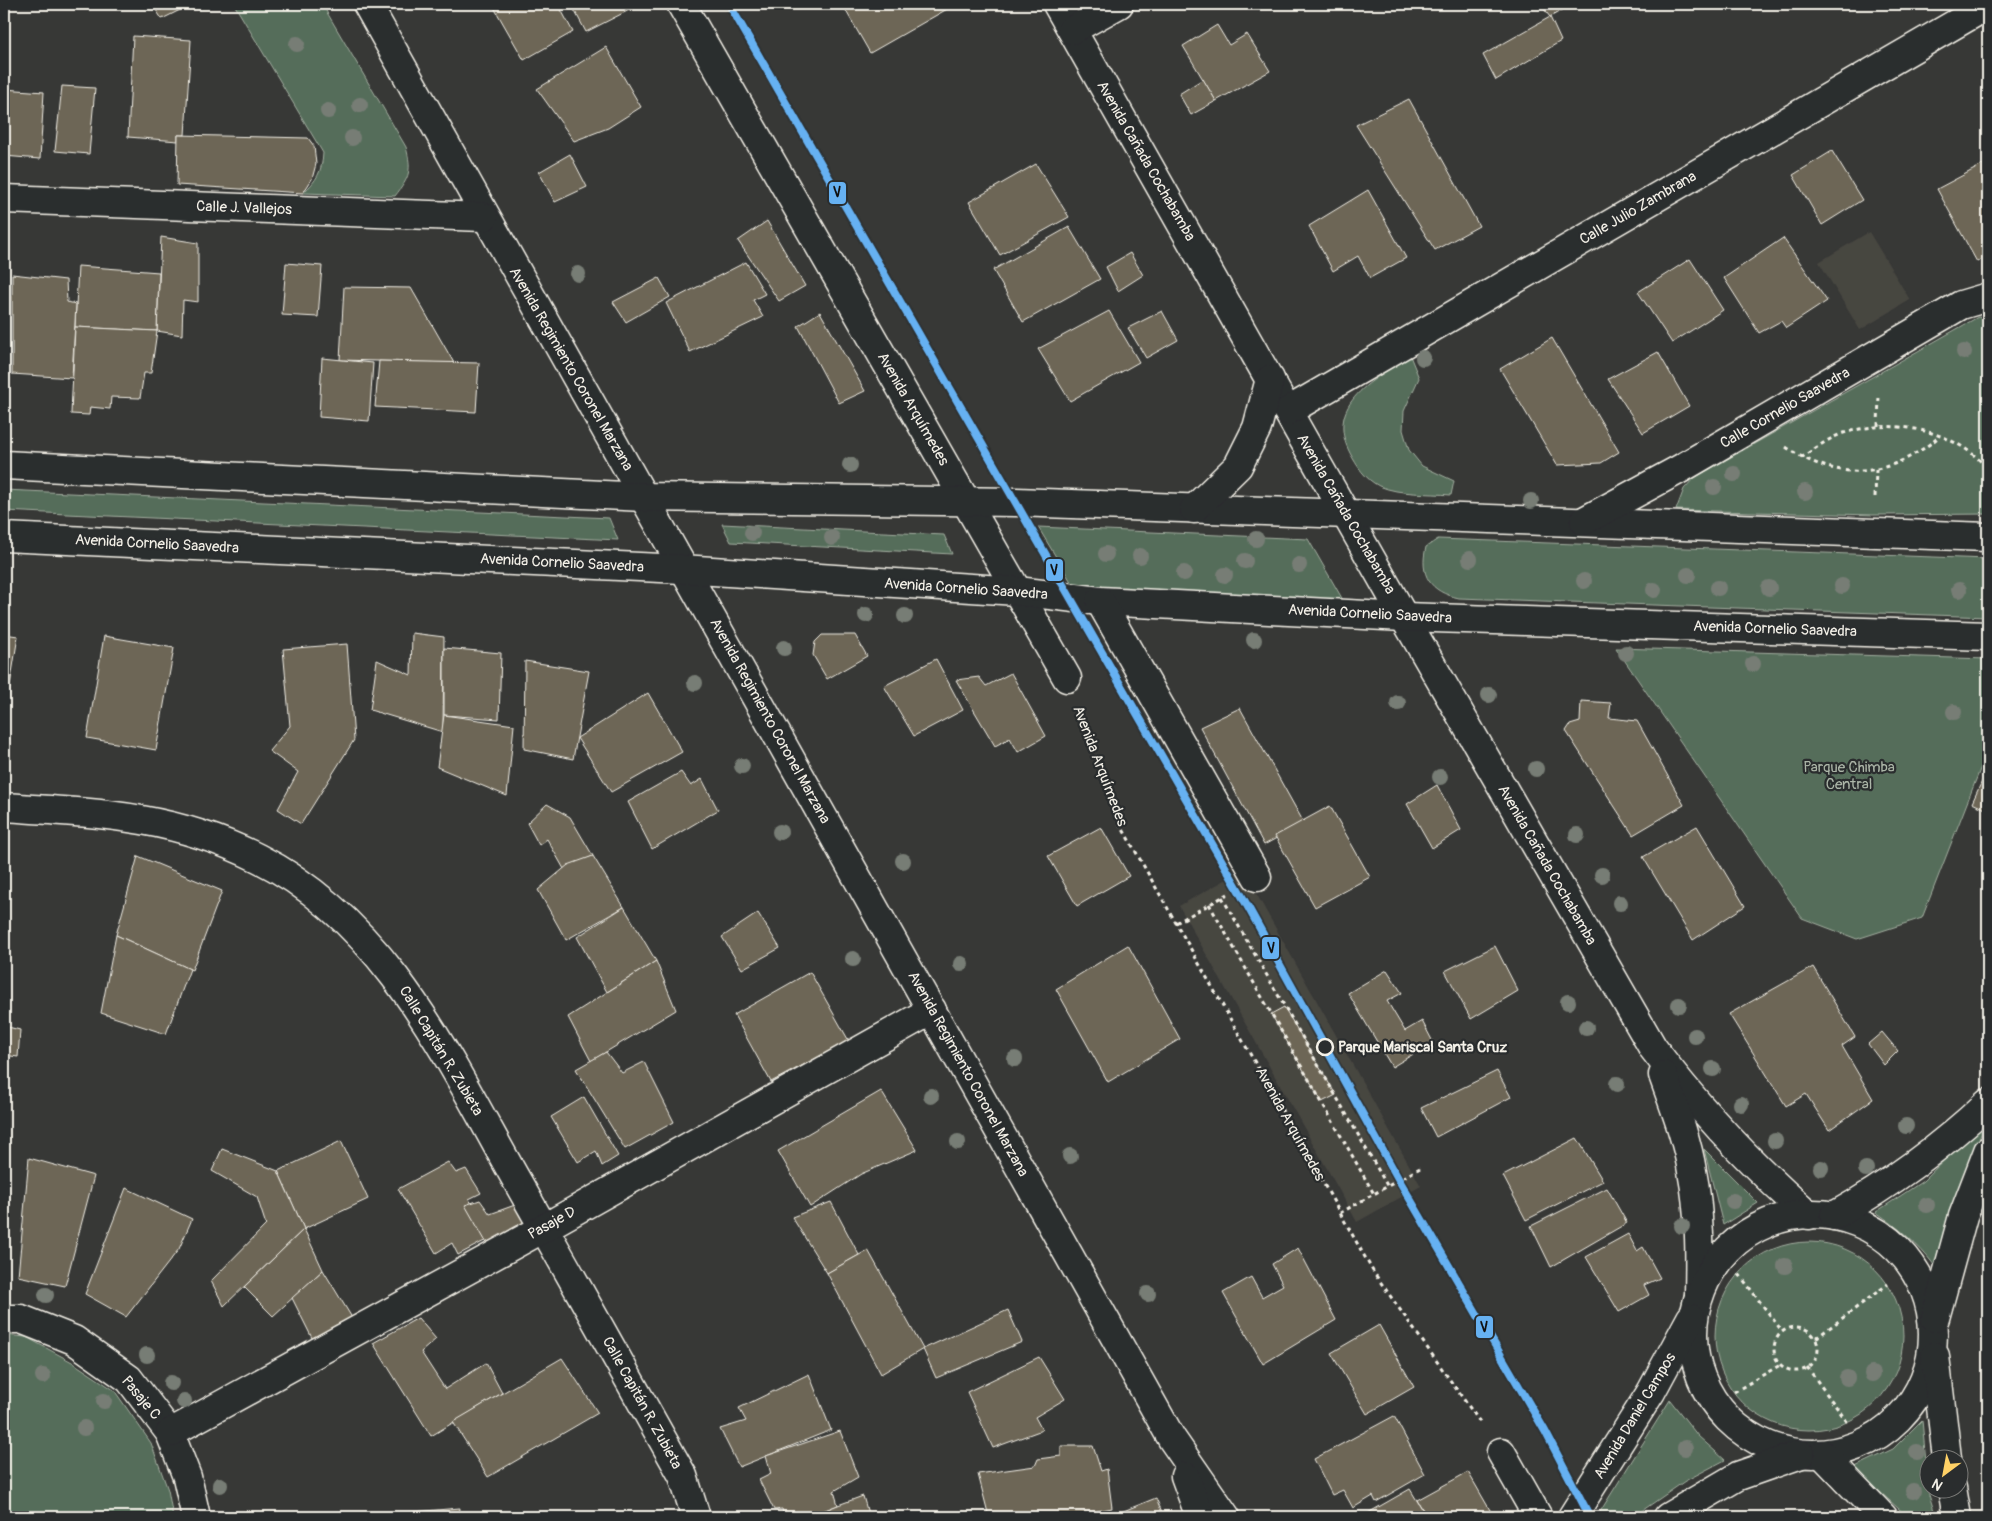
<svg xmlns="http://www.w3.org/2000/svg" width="1992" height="1521" font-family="Pangolin,sans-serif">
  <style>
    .built { fill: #474640 }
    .green { fill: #546d5a; stroke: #a4afa1 }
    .building { fill: #6d6656; stroke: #f4f1e8 }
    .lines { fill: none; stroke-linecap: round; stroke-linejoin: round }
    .minor-casing { stroke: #f4f1e8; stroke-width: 31 }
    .path { stroke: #f4f1e8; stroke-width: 3; stroke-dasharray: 4 4; stroke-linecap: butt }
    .minor { stroke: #2a2d2e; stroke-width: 28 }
    .rail-1-casing { stroke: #2a2d2e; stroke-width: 11 }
    .rail-1 { stroke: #66b1f2; stroke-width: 8 }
    .tree { fill: #777d75 }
    .stop-dot { fill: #2a2d2e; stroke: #f4f1e8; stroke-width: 2.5 }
    .labels { text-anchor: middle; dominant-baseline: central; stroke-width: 4.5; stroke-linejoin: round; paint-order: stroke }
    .street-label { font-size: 15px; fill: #f4f1e8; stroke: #2a2d2e }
    .park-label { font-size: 15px; fill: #acb6a8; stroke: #2a2d2e }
    .stop-label { font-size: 15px; font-weight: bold; fill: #f4f1e8; stroke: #2a2d2e; text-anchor: start }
    .line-badge { stroke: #2a2d2e; stroke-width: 2 }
    .pale-badge-label { font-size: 14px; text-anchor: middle; font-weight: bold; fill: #111 }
  </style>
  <rect width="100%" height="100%" fill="#373836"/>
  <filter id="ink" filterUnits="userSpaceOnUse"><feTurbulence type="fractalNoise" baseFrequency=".02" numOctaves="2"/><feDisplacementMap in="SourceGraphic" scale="10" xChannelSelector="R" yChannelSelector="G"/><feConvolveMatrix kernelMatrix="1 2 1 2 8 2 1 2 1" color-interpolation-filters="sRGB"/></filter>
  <g filter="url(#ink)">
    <g class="built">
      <polygon points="1869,232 1910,300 1860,330 1819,262"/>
      <polygon points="1243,870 1421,1186 1357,1222 1179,906"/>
    </g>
    <g class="green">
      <path d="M 234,4 L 322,4 L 406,147 C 412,170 410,177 395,196 L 303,193 C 317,180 322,172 323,153 Z"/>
      <polygon points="1978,317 1988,319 1988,514 1874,515 1676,510 1684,489 1694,478"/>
      <path d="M 1410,356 L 1419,378 L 1404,411 L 1403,430 L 1409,450 L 1422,466 L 1454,481 L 1451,495 C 1429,493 1400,495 1379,486 C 1365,479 1357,466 1350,453 C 1324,403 1375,379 1410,356 Z"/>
      <polygon points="4,490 609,518 618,540 4,511"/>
      <polygon points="722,524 944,535 952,554 731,542"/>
      <polygon points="1038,527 1308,539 1343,600 1076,590"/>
      <path d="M 1438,539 L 1988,559 L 1988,617 L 1459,598 C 1430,592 1419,575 1426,547 Z"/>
      <polygon points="1616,648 1988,659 1988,749 1922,918 1857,939 1802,918"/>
      <path d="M 1988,1117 L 1950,1211 L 1935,1266 C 1918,1244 1899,1228 1876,1212 L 1923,1181 Z"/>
      <polygon points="1704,1149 1758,1203 1723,1225"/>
      <circle cx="1809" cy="1336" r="94"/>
      <polygon points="4,1335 26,1337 72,1362 114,1390 151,1443 168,1490 173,1517 4,1517"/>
      <polygon points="1670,1400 1698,1436 1725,1460 1685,1481 1633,1517 1599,1517 1598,1515"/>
      <polygon points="1922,1420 1929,1495 1936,1517 1908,1517 1853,1468 1893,1449"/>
    </g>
    <g class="building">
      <polygon points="152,4 192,4 162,19"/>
      <polygon points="492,4 558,4 573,32 524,60"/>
      <polygon points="571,4 641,4 586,32"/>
      <polygon points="842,4 956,4 870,53"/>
      <polygon points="1540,4 1573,4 1550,17"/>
      <polygon points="1550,17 1561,41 1496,80 1483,55"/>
      <polygon points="1217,25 1229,45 1247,34 1270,71 1216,101 1183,46"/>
      <polygon points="133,36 191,40 185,135 178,135 178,141 128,137"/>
      <polygon points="606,47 641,107 608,128 574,141 537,89"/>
      <polygon points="1203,79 1216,101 1191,115 1179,94"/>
      <polygon points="62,86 95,88 89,154 55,151"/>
      <polygon points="4,89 44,92 40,159 4,156"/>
      <polygon points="1409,99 1479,226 1435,250 1356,125"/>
      <polygon points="178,135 308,138 314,146 316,164 312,179 303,193 177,185"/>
      <polygon points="1832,151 1862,200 1822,225 1793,175"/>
      <polygon points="570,154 587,187 555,202 539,172"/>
      <polygon points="1988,162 1988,256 1977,262 1937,189"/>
      <polygon points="1036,164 1069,217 1000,255 969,202"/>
      <polygon points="1368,190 1406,258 1370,278 1358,256 1333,271 1309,226"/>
      <polygon points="767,221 805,286 779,301 738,241"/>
      <polygon points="1069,227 1100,279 1023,322 993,270"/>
      <polygon points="161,237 198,243 198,302 183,300 182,335 157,331"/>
      <polygon points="1783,238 1827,301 1786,328 1781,321 1759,333 1724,278"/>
      <polygon points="1130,253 1143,275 1118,291 1106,267"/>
      <polygon points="1690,259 1723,310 1672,343 1638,292"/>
      <polygon points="746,262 765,294 753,300 763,317 690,352 666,303"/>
      <polygon points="286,263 322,266 318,317 282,315"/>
      <polygon points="78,266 159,272 157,331 75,327"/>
      <polygon points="12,274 66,280 67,302 76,304 72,378 12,374"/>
      <polygon points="659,278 670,297 626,322 613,302"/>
      <polygon points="344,287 411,288 454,363 340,360"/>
      <polygon points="1109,311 1139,362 1070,401 1038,349"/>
      <polygon points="1162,311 1178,340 1146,358 1128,328"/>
      <polygon points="820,312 865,391 839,403 798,326"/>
      <polygon points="75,327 157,331 151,373 144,373 140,398 111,397 110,409 90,407 89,415 71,414"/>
      <polygon points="1552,338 1619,452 1601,463 1557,465 1500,369"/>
      <polygon points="1658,352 1689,406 1643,433 1608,379"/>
      <polygon points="322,358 373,363 369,421 319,417"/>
      <polygon points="379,361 479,363 476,412 375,407"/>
      <polygon points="412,633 444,637 443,732 370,710 377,660 411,675"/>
      <polygon points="4,634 18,636 4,723"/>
      <polygon points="822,635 855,635 867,656 827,679 813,655 815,642"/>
      <polygon points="104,636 174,648 156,750 87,738"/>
      <polygon points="347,644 354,740 301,824 278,809 298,772 269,751 290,726 283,649"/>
      <polygon points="444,648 501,653 499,719 444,715"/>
      <polygon points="936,659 963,710 914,736 884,686"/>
      <polygon points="525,661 589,671 573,759 524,749"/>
      <polygon points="1011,673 1046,736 1018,752 1010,738 995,746 956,680 979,677 986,686"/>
      <polygon points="648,693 682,752 611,792 577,738"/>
      <polygon points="1581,701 1611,703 1609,718 1637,721 1684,805 1633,835 1566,731 1570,725 1580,722"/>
      <polygon points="1240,708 1304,823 1264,845 1200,727"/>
      <polygon points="444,715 514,725 507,796 437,767"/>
      <polygon points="681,772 691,786 702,779 718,810 652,849 628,802"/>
      <polygon points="1983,779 1988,782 1988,810 1972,803"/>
      <polygon points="1437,785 1461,830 1432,848 1407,804"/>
      <polygon points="547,804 570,817 593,856 564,869 547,839 539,845 527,823"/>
      <polygon points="1330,806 1370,877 1315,907 1275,836"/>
      <polygon points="1697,826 1745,906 1693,940 1643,857"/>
      <polygon points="1101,827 1129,876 1077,906 1048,856"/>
      <polygon points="138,856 222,891 192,970 116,935"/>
      <polygon points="593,856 624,907 566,940 538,890 568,865"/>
      <polygon points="624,907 656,961 607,992 577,937"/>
      <polygon points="758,913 780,948 742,969 722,937"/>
      <polygon points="116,935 190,969 166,1034 101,1013"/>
      <polygon points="1128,945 1180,1039 1108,1082 1056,989"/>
      <polygon points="1495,946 1518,991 1471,1019 1445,971"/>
      <polygon points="656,961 676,1010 591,1061 568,1017"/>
      <polygon points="1813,967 1855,1037 1842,1046 1873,1099 1829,1130 1806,1094 1786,1106 1729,1014"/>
      <polygon points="1387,970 1402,993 1387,1001 1405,1031 1422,1021 1433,1042 1392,1067 1348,993"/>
      <polygon points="810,972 849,1041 771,1082 734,1015"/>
      <polygon points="1284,1007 1336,1095 1322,1102 1271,1014"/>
      <polygon points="4,1026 20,1030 18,1057 4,1055"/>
      <polygon points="1882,1032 1898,1051 1884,1065 1868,1044"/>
      <polygon points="606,1052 622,1073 644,1062 674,1122 625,1149 576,1069"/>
      <polygon points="1497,1071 1511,1097 1436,1137 1421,1108"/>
      <polygon points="881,1091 917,1150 861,1174 810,1207 778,1151"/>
      <polygon points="584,1097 618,1156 602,1166 596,1151 578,1162 551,1117"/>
      <polygon points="1577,1138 1603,1181 1526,1220 1503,1176"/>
      <polygon points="341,1141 368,1199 304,1229 278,1171"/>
      <polygon points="222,1149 278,1171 304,1229 224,1306 211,1281 266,1225 257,1197 212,1171"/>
      <polygon points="29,1158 94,1176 65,1286 18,1276"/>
      <polygon points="448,1162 456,1173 466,1169 481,1193 469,1199 492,1237 458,1255 452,1243 436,1253 398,1189"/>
      <polygon points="126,1188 192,1219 179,1249 126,1317 85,1294"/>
      <polygon points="1607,1188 1627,1223 1551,1267 1531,1226"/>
      <polygon points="480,1200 490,1214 515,1205 528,1227 490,1249 465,1205"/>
      <polygon points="831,1202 859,1255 827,1273 792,1217"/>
      <polygon points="304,1229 323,1270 273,1316 244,1287"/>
      <polygon points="1628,1234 1637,1251 1643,1247 1660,1278 1644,1285 1649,1295 1619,1312 1586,1257"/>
      <polygon points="1298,1248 1336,1320 1263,1364 1223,1293 1251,1277 1262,1297 1283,1285 1272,1264"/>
      <polygon points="868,1250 923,1349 881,1374 827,1273"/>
      <polygon points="323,1270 357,1326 317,1348 292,1298"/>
      <polygon points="1008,1310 1022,1342 936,1378 923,1349"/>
      <polygon points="418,1318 436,1339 421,1352 445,1389 486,1363 502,1393 431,1436 373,1343"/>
      <polygon points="1379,1325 1414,1387 1367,1414 1331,1353"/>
      <polygon points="1039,1357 1065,1399 1035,1417 1042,1430 993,1448 967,1392"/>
      <polygon points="562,1358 598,1413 488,1477 453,1422"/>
      <polygon points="809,1374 831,1430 739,1467 720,1429 746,1421 739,1408"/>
      <polygon points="1394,1416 1425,1474 1376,1502 1373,1496 1353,1508 1343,1490 1332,1495 1314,1459"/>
      <polygon points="840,1431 858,1477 834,1491 838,1505 808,1517 784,1517 782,1509 774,1510 759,1480 771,1474 766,1456"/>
      <polygon points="1061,1446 1093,1446 1101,1471 1107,1469 1112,1508 1069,1517 989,1517 978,1474 1035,1466 1038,1459 1061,1456"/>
      <polygon points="1468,1472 1494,1517 1427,1517 1417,1500"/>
      <polygon points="1410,1489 1427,1517 1361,1517"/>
      <polygon points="863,1496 869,1517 808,1517 838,1505"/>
      <polygon points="1156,1498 1164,1517 1117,1517 1116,1514"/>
      <polygon points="460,1508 459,1517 354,1517"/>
    </g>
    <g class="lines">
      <g class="minor-casing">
        <g id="minor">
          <polyline points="367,4 1172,1439 1226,1517"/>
          <polyline points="681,4 1067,678"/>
          <path d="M 1057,4 L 1404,617 L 1653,1048 C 1699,1109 1750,1164 1809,1215"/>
          <polyline points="1072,30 1119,4"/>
          <polyline points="4,199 484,217"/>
          <polyline points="1288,411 1988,5"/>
          <polyline points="4,465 644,497 1016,502 1988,537"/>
          <polyline points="1194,509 1238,466 1257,428 1270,379"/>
          <polyline points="1584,521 1680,469 1961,305 1988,297"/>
          <polyline points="4,537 682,569 1017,591 1100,601 1404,617 1988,636"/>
          <polyline points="1100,601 1257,877"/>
          <path d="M 4,807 C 97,813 172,815 258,858 C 388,923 449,1061 517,1181 C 573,1279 628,1378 683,1476 L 696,1517"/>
          <path d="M 1663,1075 C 1674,1106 1687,1139 1692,1171 C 1700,1212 1700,1253 1699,1295"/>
          <circle cx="1813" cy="1334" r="120"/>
          <path d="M 1834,1216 C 1891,1184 1941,1147 1988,1103"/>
          <polyline points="1935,1318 1963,1216 1988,1151"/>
          <polyline points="4,1319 21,1319 74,1340 129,1379 170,1433 187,1477 196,1517"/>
          <polyline points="1935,1356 1947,1458"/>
          <polyline points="170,1433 544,1228 932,1010"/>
          <polyline points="1501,1452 1538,1517"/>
          <polyline points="1823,1455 1883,1517"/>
          <polyline points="1185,1476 1200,1517"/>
          <polyline points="1952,1488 1957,1517"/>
          <polyline points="1572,1517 1651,1392 1691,1318"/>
          <polyline points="1668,1517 1738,1476 1801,1454"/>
        </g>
      </g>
      <g class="path">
        <polyline points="1878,426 1879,395"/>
        <path d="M 1786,447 C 1840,484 1891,477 1940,436"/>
        <path d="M 1801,458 C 1817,447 1833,435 1851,431 C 1899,419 1956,431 1988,469"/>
        <polyline points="1875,497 1876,470"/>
        <polyline points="1079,710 1120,824 1374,1273 1482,1425"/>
        <polyline points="1222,897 1388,1187"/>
        <polyline points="1209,904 1374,1194"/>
        <polyline points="1176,923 1228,894"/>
        <polyline points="1340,1213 1420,1168"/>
        <polyline points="1739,1274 1782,1331"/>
        <circle cx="1796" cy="1349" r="22"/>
        <polyline points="1816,1338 1888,1284"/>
        <polyline points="1807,1367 1848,1423"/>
        <polyline points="1734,1392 1780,1365"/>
      </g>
      <use href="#minor" class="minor"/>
      <g class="rail-1-casing">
        <polyline id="rail-1" points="729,4 1238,889 1399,1180 1545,1431 1590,1517"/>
      </g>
      <use href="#rail-1" class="rail-1"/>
    </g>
    <g class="tree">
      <circle cx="297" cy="44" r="8"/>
      <circle cx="360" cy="105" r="8"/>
      <circle cx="328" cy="111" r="8"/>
      <circle cx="352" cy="138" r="8"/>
      <circle cx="578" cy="274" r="8"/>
      <circle cx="1964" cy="352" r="8"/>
      <circle cx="1423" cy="358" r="8"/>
      <circle cx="850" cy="465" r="8"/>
      <circle cx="1734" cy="474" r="8"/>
      <circle cx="1714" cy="487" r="8"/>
      <circle cx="1805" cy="492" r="8"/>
      <circle cx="1531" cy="501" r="8"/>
      <circle cx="752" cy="533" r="8"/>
      <circle cx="832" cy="538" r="8"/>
      <circle cx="1256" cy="539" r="8"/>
      <circle cx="1106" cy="554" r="8"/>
      <circle cx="1140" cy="556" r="8"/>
      <circle cx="1470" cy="559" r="8"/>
      <circle cx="1245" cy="561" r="8"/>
      <circle cx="1299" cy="565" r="8"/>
      <circle cx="1184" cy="573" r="8"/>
      <circle cx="1225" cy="575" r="8"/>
      <circle cx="1688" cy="575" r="8"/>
      <circle cx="1584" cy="581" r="8"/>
      <circle cx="1842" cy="586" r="8"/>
      <circle cx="1718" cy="588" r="8"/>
      <circle cx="1769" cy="588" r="8"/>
      <circle cx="1654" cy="590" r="8"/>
      <circle cx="1959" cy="590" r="8"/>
      <circle cx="866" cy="615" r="8"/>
      <circle cx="905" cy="616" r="8"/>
      <circle cx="1254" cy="640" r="8"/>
      <circle cx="784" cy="648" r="8"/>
      <circle cx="1626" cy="653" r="8"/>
      <circle cx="1753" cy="664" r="8"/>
      <circle cx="695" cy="683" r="8"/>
      <circle cx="1489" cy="695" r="8"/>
      <circle cx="1398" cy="703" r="8"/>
      <circle cx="1954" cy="712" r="8"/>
      <circle cx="742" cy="766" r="8"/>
      <circle cx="1536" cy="769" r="8"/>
      <circle cx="1440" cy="777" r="8"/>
      <circle cx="780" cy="832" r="8"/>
      <circle cx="1577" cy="835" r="8"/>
      <circle cx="903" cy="861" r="8"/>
      <circle cx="1602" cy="875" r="8"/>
      <circle cx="1620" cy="903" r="8"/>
      <circle cx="853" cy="959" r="8"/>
      <circle cx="961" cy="964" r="8"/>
      <circle cx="1568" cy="1002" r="8"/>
      <circle cx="1679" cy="1005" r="8"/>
      <circle cx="1586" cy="1028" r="8"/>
      <circle cx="1695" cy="1036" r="8"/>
      <circle cx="1015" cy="1059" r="8"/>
      <circle cx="1713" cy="1069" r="8"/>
      <circle cx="1617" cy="1084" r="8"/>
      <circle cx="931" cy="1096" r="8"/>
      <circle cx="1741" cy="1104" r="8"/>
      <circle cx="1906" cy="1126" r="8"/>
      <circle cx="1775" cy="1141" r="8"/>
      <circle cx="958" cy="1142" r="8"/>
      <circle cx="1070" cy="1156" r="8"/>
      <circle cx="1821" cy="1168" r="8"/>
      <circle cx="1866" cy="1169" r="8"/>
      <circle cx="1733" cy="1201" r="8"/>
      <circle cx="1927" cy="1205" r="8"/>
      <circle cx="1682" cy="1226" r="8"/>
      <circle cx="1785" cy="1266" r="8"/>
      <circle cx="1148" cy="1294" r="8"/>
      <circle cx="46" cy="1295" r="8"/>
      <circle cx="147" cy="1355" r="8"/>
      <circle cx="1872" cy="1374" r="8"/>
      <circle cx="43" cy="1376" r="8"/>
      <circle cx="1847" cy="1378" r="8"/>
      <circle cx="171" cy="1383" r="8"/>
      <circle cx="104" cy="1401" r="8"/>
      <circle cx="184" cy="1401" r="8"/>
      <circle cx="84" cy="1428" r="8"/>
      <circle cx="1685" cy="1448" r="8"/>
      <circle cx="1917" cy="1452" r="8"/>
      <circle cx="220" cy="1485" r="8"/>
      <circle cx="1913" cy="1491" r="8"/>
    </g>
  </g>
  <circle class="stop-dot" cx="1325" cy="1047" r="8"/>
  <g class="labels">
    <g class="street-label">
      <text transform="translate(1146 161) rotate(60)">Avenida Cañada Cochabamba</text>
      <text transform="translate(244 208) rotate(2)">Calle J. Vallejos</text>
      <text transform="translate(1638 208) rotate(-30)">Calle Julio Zambrana</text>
      <text transform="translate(571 369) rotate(60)">Avenida Regimiento Coronel Marzana</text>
      <text transform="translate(1785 408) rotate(-30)">Calle Cornelio Saavedra</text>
      <text transform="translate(913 409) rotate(60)">Avenida Arquímedes</text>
      <text transform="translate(1346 514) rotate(60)">Avenida Cañada Cochabamba</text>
      <text transform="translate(157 544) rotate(3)">Avenida Cornelio Saavedra</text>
      <text transform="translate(562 563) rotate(3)">Avenida Cornelio Saavedra</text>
      <text transform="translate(966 589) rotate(4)">Avenida Cornelio Saavedra</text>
      <text transform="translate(1370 614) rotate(3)">Avenida Cornelio Saavedra</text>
      <text transform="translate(1775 629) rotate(2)">Avenida Cornelio Saavedra</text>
      <text transform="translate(770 721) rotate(61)">Avenida Regimiento Coronel Marzana</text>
      <text transform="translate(1100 766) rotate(69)">Avenida Arquímedes</text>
      <text transform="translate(1547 865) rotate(60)">Avenida Cañada Cochabamba</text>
      <text transform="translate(441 1051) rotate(59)">Calle Capitán R. Zubieta</text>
      <text transform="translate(968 1074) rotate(61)">Avenida Regimiento Coronel Marzana</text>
      <text transform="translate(1290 1124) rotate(61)">Avenida Arquímedes</text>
      <text transform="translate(552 1223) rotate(-29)">Pasaje D</text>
      <text transform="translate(141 1398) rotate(50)">Pasaje C</text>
      <text transform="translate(642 1403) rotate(61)">Calle Capitán R. Zubieta</text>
      <text transform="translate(1635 1416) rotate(-59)">Avenida Daniel Campos</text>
    </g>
    <g class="park-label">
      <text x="1849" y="767">Parque Chimba<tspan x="1849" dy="17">Central</tspan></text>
    </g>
    <g class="stop-label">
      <text x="1338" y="1047">Parque Mariscal Santa Cruz</text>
    </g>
  </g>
  <g class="line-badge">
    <rect x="828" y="181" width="19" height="24" rx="5" fill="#66b1f2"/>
    <rect x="1045" y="558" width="19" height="24" rx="5" fill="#66b1f2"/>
    <rect x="1261" y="936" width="19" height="24" rx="5" fill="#66b1f2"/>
    <rect x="1475" y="1315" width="19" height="24" rx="5" fill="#66b1f2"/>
  </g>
  <g class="pale-badge-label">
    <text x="837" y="197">V</text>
    <text x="1054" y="575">V</text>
    <text x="1271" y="953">V</text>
    <text x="1484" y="1332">V</text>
  </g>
  <rect width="1992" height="1521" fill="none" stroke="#2a2d2e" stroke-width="20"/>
  <rect x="10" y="10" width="1972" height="1501" fill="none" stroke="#f4f1e8" stroke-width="2" filter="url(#ink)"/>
  <g transform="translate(1944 1474) rotate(212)"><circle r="24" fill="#2a2d2e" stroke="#7b7b78"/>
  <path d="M0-4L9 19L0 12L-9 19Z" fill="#ffd166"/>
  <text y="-8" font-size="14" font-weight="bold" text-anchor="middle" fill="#f4f1e8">N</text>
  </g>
</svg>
